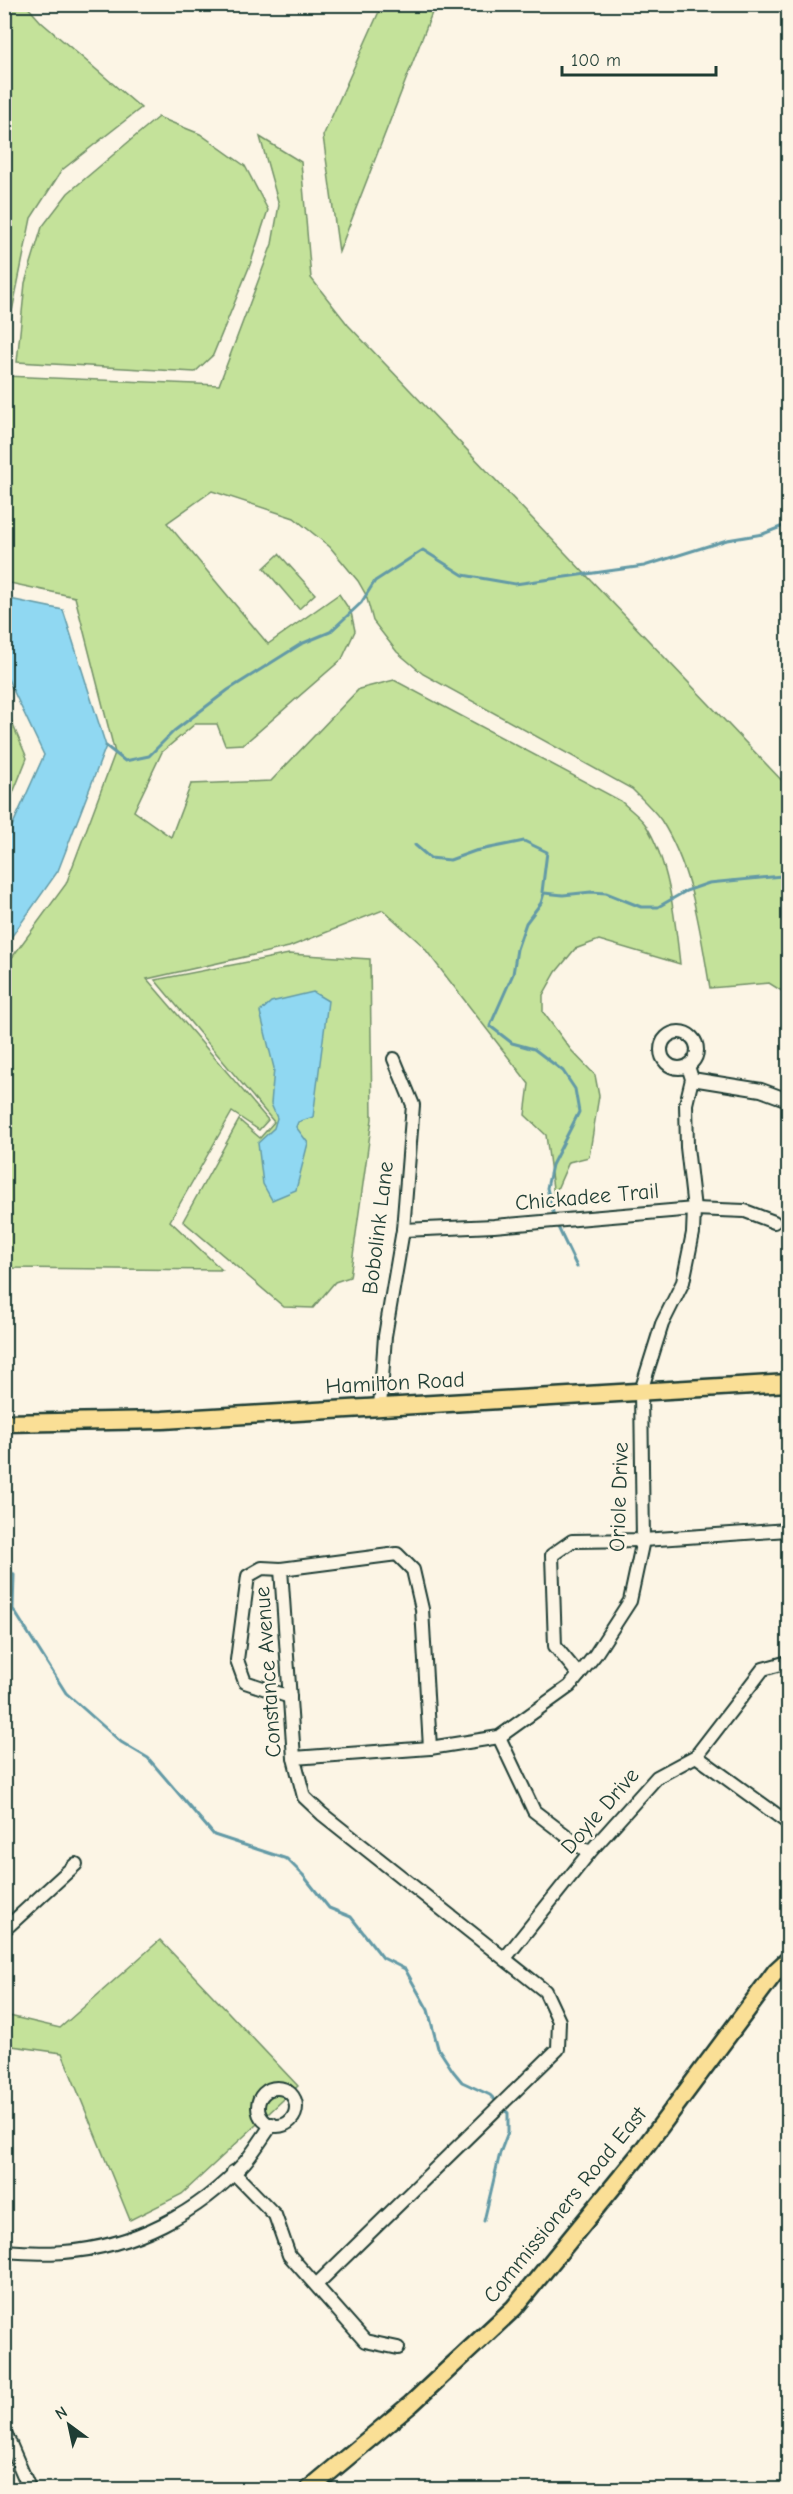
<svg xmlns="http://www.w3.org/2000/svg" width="793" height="2494" font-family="'Comic Neue',sans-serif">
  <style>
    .green { fill: #c4e29a; stroke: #729067; stroke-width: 1.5 }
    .water { fill: #90d8f2; stroke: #639aa6; stroke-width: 1.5 }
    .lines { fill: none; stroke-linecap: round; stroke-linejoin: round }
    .stream { stroke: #639aa6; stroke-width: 3 }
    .minor-casing { stroke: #1f3d34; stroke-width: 16 }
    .major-casing { stroke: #1f3d34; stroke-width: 21 }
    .minor { stroke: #fcf5e5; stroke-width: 12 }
    .major { stroke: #fadf96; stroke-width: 16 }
    .labels { text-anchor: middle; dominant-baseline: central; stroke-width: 5; stroke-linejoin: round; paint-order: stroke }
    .street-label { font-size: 22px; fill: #1f3d34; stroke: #fcf5e5 }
  </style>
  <rect width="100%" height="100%" fill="#fcf5e5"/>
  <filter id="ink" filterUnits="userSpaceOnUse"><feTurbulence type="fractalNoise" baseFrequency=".0167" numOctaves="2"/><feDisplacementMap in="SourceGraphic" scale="12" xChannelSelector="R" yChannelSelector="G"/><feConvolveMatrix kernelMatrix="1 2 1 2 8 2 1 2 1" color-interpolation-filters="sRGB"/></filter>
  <g filter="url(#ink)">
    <g class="green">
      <polygon points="5,4 26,5 41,22 141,108 62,170 31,218 5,346"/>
      <polygon points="382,5 435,5 339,252 323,136"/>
      <polygon points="158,117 200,134 245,166 268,210 250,265 213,355 195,372 17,362 25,283 42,227 68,193"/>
      <path d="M 260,137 L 301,162 L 311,278 L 348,325 L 788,787 L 788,995 L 769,983 L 710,988 C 700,931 693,870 661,820 C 653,809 642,799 632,789 L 423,674 L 397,652 L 373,621 L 366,595 L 358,581 L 330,547 L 294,518 L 212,491 L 167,523 L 268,644 L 339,594 L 351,612 L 355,631 L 342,659 L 244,744 L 225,745 L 217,724 L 195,724 L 162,752 L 134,811 L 171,837 L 191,784 L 271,781 L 359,689 L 394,680 L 621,801 C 629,809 639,816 645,824 C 670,862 675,920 680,964 L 599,940 L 575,949 L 556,972 L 543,995 L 543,1012 L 571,1050 L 595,1075 L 599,1096 L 589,1157 L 569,1162 L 554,1196 L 546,1135 L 525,1115 L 529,1084 L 422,945 L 383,910 L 289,947 L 147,979 L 268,1120 L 259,1130 L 232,1112 L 170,1221 L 222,1270 L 5,1268 L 5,967 L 66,884 L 115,753 L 75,597 L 5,582 L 5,376 L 219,385 L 272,244 L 279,205 Z"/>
      <polygon points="279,554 315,594 299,609 264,568"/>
      <polygon points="4,704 27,758 5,813 4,813"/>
      <polygon points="289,954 370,959 372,1119 350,1277 335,1282 313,1308 284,1307 183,1221 239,1120 260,1138 274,1122 155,980"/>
      <polygon points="160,1940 298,2086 182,2194 130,2220 62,2053 5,2045 5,2015 60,2028"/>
    </g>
    <g class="water">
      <polygon points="5,598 63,610 106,746 58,871 5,946 5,842 44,755 5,673"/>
      <polygon points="313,992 328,1001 313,1117 298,1122 296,1127 308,1143 296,1190 272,1200 263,1184 258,1143 274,1128 277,1118 271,1104 274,1068 260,1012 271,1002"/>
    </g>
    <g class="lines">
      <g class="stream">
        <polyline points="106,746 125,761 149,756 174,731 228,690 301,644 330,632 361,603 375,581 423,550 463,575 515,584 644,566 727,540 763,534 788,524"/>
        <polyline points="415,845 430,858 450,860 475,851 524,841 547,852 542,892 544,893 541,903 526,923 517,949 513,974 490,1026 512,1043 534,1049 563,1071 575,1089 579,1112 552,1165 547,1188 554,1216"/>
        <polyline points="544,893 563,895 591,892 606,893 641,907 658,907 686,891 709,883 782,876 788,882"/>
        <polyline points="556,1223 577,1267"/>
        <polyline points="4,1565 14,1575 13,1609 66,1693 121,1742 148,1758 214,1835 287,1859 303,1875 329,1908 351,1917 383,1958 405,1969 428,2010 438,2048 453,2071 462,2082 490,2095 497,2102"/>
        <polyline points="484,2221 500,2153 508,2132 508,2113 501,2107"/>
      </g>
      <g class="minor-casing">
        <g id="minor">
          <circle cx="679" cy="1050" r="18"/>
          <polyline points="692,1079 761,1090 788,1100"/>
          <polyline points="403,1230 494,1226 694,1209 745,1211 774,1222"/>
          <polyline points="380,1407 385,1336 403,1230 413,1105 394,1059"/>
          <polyline points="281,1569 262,1568 248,1576 237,1660 245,1682 290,1697"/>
          <polyline points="579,1675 555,1646 552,1555 572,1541 643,1540 788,1530"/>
          <polyline points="499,1737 534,1811 589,1853"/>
          <polyline points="696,1756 788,1823"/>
          <polyline points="294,1758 430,1748 499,1737 570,1686 595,1655 630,1601 643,1540 641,1391 662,1324 683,1282 693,1233 694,1209 687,1147 686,1104 692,1079 688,1066"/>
          <polyline points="4,1930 76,1864"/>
          <polyline points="506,1957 589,1853 657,1777 696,1756 763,1669 788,1662"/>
          <circle cx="277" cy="2107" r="19"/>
          <polyline points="233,2172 275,2215 289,2255 365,2341 398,2348"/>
          <path d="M 4,2251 C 24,2252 45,2254 64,2252 C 133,2247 199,2213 245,2162 C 255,2150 263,2137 272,2124"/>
          <polyline points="316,2285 558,2049 559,2021 545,1991 322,1814 304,1797 294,1758 281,1569 397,1554 413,1570 422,1609 430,1748"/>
          <polyline points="4,2430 30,2490"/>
        </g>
      </g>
      <g class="major-casing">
        <g id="major">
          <polyline points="4,1423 163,1420 788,1383"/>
          <polyline points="308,2490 411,2404 514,2308 639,2155 776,1971 788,1960"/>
        </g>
      </g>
      <use href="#minor" class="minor"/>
      <use href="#major" class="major"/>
    </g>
  </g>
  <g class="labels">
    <g class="street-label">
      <text transform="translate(587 1197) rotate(-5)">Chickadee Trail</text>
      <text transform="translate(378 1228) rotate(-83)">Bobolink Lane</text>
      <text transform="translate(395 1383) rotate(-3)">Hamilton Road</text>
      <text transform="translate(619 1497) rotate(-88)">Oriole Drive</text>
      <text transform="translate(268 1672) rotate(-94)">Constance Avenue</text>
      <text transform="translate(600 1811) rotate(-49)">Doyle Drive</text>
      <text transform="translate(565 2205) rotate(-51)">Commissioners Road East</text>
    </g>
  </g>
  <rect width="793" height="2494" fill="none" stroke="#fcf5e5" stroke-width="24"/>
  <rect x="12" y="12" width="769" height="2470" fill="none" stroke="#1f3d34" stroke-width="2" filter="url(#ink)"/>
  <g transform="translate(69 2425) rotate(327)" stroke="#fcf5e5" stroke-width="4.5" paint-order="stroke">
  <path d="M0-4.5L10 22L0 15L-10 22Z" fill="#1f3d34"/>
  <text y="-9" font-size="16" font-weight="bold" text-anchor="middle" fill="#1f3d34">N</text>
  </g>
  <path d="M562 66v9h154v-9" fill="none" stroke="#1f3d34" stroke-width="3"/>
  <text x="571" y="66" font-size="18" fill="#1f3d34" stroke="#fcf5e5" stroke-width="4.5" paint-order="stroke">100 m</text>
</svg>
